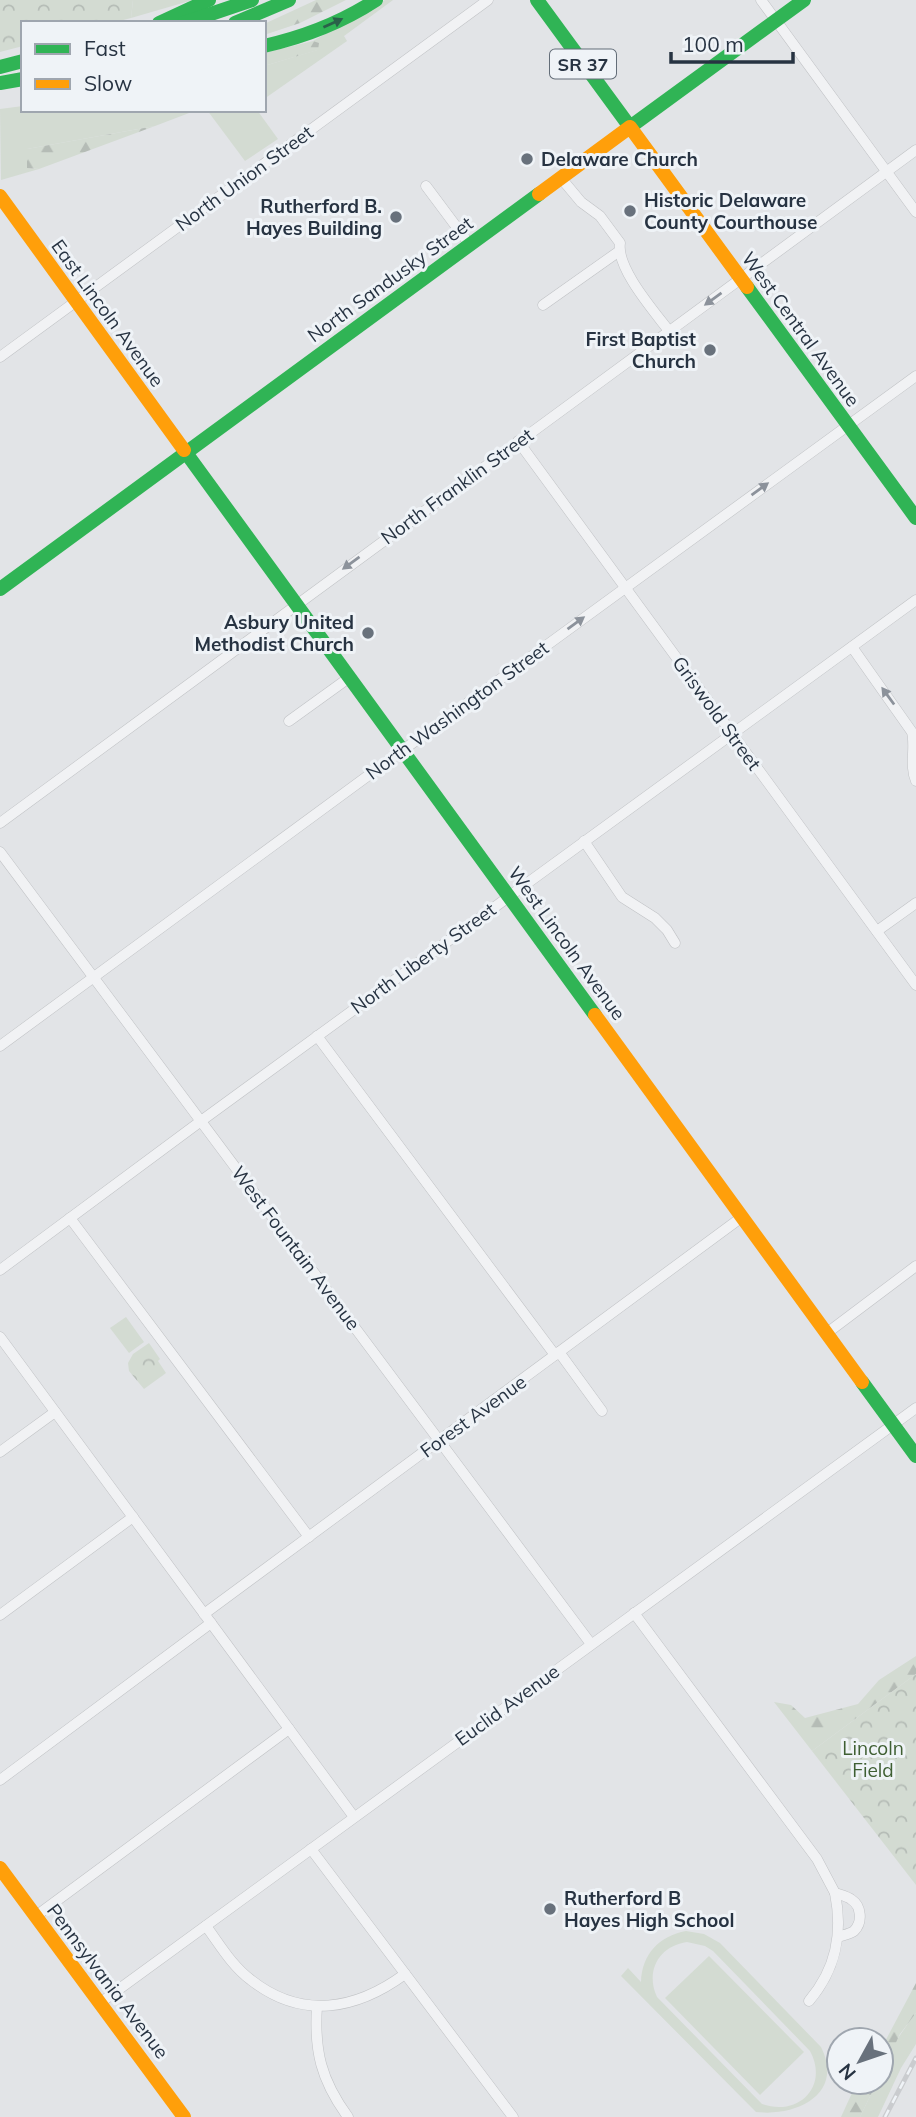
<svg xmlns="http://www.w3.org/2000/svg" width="916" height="2117" font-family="Mulish,sans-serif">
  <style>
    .grass { fill: #d3dbd2; fill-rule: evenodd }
    .forest { fill: url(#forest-firs) }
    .park { fill: url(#park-crowns) }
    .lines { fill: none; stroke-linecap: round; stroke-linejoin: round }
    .street-casing { stroke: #c0c2c5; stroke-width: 11 }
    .street { stroke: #f1f2f4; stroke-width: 10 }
    .fast { stroke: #30b455; stroke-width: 14 }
    .slow { stroke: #ff9f0a; stroke-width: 14 }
    .rail-casing { stroke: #cacccf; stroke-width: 5 }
    .rail { stroke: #eff3f7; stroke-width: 2.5; stroke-dasharray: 8; stroke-linecap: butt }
    .oneway { fill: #2a6049 }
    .oneway2 { fill: #8c929b }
    .poi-dot { fill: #68717c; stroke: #eff3f7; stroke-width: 2.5 }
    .labels { text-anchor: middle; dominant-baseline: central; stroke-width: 6; stroke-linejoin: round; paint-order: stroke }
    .shield { fill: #eff3f7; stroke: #636d78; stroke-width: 2 }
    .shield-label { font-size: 18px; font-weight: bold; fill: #273342 }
    .poi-label { font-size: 19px; font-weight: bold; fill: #273342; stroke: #eff3f7; text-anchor: start }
    .street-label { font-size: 19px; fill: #273342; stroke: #eff3f7 }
    .park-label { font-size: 19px; fill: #3f5f33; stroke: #eff3f7 }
  </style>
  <defs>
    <pattern id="forest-firs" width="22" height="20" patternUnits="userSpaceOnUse" patternTransform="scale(1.75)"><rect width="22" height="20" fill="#d3dbd2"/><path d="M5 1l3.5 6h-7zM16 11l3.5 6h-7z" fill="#b5bcb6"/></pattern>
    <pattern id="park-crowns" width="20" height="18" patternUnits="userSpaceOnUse" patternTransform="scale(1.75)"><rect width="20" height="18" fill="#d3dbd2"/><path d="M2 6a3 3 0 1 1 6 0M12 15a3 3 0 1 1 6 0" fill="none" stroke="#b5bcb6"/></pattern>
  </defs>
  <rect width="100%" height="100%" fill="#e2e4e7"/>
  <g class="grass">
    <polygon points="133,0 193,0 131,18"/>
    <polygon points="385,0 393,0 344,36 347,41 264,99 264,66 317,50 313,41"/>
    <polygon points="23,106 23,110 197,110 155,126 27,149 27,168 39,169 1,180 0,109"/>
    <polygon points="207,110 257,110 278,139 245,161"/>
    <polygon points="126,1317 144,1342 129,1353 110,1328"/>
    <path d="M 686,1931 L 704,1934 L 720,1943 L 821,2047 C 844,2092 800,2117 756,2112 L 621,1976 L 628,1968 L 641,1982 C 642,1954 659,1936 686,1931 ZM 687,1942 L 705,1946 L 713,1951 L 810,2051 C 829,2086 799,2117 762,2104 L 657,1997 C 645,1971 659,1946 687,1942 Z"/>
    <polygon points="709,1956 804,2052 760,2095 665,1998"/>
    <path d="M 916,2013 L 916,2044 L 901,2068 L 878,2117 L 860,2117 L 877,2082 L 881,2082 C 881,2060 903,2030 916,2013 Z"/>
  </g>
  <g class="forest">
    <polygon points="316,0 346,0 300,23 264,35 264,24"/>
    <polygon points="313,41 319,43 318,50 264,66 264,53"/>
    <polygon points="155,126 39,169 27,168 27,149"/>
    <polygon points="916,1656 916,1674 812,1751 774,1702 791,1705 805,1718 858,1704 879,1680"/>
    <polygon points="916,1983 916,2013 900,2034 881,2074 881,2049"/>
    <polygon points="857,2082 877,2082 860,2117 841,2117"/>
  </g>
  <g class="park">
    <polygon points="0,0 133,0 131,18 112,23 23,23 23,46 0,52"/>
    <polygon points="149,1343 160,1359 158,1361 166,1373 144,1389 129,1371 128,1363 133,1354"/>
    <polygon points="916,1674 916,1885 812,1751"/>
  </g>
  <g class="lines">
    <g class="street-casing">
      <g id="street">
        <polyline points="761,0 916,212"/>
        <path d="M 561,178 L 581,202 L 600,216 L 620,243 C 616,268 654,311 669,331"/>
        <polyline points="426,186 470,245"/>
        <polyline points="543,305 618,252"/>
        <polyline points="0,357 488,0"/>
        <polyline points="518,441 916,985"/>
        <path d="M 852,647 L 912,732 C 916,749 909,764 916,781"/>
        <polyline points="289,721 350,677"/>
        <polyline points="0,823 916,150"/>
        <polyline points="584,841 622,897 655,918 667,930 675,943"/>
        <polyline points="0,852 591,1644"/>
        <polyline points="877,931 916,903"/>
        <polyline points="317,1036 555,1355"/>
        <polyline points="0,1046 403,750 916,376"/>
        <polyline points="70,1218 309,1537"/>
        <polyline points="0,1270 201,1121 916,600"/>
        <polyline points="827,1333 916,1266"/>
        <polyline points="0,1337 354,1817"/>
        <polyline points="559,1352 602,1411"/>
        <polyline points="0,1452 55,1412"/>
        <path d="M 634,1613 L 817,1859 L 835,1893 C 841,1895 847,1896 852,1900 C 861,1906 863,1922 854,1931 C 850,1934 843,1935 838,1937"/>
        <polyline points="204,1614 742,1217"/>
        <polyline points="0,1615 133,1517"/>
        <polyline points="0,1780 211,1623"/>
        <polyline points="311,1849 513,2117"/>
        <polyline points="36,1916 289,1729"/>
        <path d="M 206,1926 C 220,1945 232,1966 251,1980 C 302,2020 356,2010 405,1974"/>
        <path d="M 809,2001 C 836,1969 843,1934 835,1893"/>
        <polyline points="100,2003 916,1408"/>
        <path d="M 317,2006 C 314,2051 321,2080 348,2117"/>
      </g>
    </g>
    <use href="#street" class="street"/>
    <g class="fast">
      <polyline points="537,0 630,127 804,0"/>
      <polyline points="159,23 209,0"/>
      <polyline points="184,23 252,0"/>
      <polyline points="235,23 289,0"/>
      <path d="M 264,46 C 304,37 341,23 376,0"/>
      <polyline points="0,67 23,61"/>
      <polyline points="0,83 23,79"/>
      <polyline points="747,287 916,518"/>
      <polyline points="184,450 595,1015"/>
      <polyline points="0,589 539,194"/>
      <polyline points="862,1382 916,1456"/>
    </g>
    <g class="slow">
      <polyline points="539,194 630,127 747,287"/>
      <polyline points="0,196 184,450"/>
      <polyline points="595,1015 862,1382"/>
      <polyline points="0,1868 184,2117"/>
    </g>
    <g class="rail-casing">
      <polyline id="rail" points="885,2117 916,2058"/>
    </g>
    <use href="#rail" class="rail"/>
  </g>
  <defs><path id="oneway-solid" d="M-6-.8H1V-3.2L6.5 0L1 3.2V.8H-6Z" transform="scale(1.75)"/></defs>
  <use class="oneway" href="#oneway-solid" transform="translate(333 23) rotate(-24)"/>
  <g class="oneway2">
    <use href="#oneway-solid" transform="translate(713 299) rotate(144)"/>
    <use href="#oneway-solid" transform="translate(760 489) rotate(-36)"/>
    <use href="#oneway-solid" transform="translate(351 563) rotate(144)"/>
    <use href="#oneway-solid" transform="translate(576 623) rotate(-36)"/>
    <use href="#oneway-solid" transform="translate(888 696) rotate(-126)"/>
  </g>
  <g class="poi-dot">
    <circle cx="527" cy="159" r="7"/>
    <circle cx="630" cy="211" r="7"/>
    <circle cx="396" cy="217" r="7"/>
    <circle cx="710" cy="350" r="7"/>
    <circle cx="368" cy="633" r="7"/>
    <circle cx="550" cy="1909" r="7"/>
  </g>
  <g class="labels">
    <rect class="shield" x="550" y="49.5" width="66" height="29" rx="5"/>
    <g class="shield-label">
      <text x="583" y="64">SR 37</text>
    </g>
    <g class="poi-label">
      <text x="541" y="159">Delaware Church</text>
      <text x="644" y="200">Historic Delaware<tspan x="644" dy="22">County Courthouse</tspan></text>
      <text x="382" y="206" text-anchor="end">Rutherford B.<tspan x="382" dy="22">Hayes Building</tspan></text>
      <text x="696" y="339" text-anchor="end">First Baptist<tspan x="696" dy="22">Church</tspan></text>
      <text x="354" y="622" text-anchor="end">Asbury United<tspan x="354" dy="22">Methodist Church</tspan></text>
      <text x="564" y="1898">Rutherford B<tspan x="564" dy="22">Hayes High School</tspan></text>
    </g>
    <g class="street-label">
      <text transform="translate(244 178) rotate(-36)">North Union Street</text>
      <text transform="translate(390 279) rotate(-36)">North Sandusky Street</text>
      <text transform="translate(108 313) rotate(54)">East Lincoln Avenue</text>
      <text transform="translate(801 329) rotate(54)">West Central Avenue</text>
      <text transform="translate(457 486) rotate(-36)">North Franklin Street</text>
      <text transform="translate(457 710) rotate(-36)">North Washington Street</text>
      <text transform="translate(717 713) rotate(54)">Griswold Street</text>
      <text transform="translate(567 943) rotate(54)">West Lincoln Avenue</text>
      <text transform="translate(423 958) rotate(-36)">North Liberty Street</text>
      <text transform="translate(296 1248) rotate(53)">West Fountain Avenue</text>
      <text transform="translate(473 1416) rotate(-36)">Forest Avenue</text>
      <text transform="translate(507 1705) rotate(-36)">Euclid Avenue</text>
      <text transform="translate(108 1981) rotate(53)">Pennsylvania Avenue</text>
    </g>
    <g class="park-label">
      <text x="873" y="1748">Lincoln<tspan x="873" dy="22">Field</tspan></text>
    </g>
  </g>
  <rect x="21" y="21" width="245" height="91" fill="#eff3f7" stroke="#9fa6af" stroke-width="2"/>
  <rect x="35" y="44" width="35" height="10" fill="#30b455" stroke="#9fa6af" stroke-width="2"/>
  <text x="84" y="56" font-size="21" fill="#273342">Fast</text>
  <rect x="35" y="79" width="35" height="10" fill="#ff9f0a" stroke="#9fa6af" stroke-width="2"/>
  <text x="84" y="91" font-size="21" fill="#273342">Slow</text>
  <g transform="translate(860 2061) rotate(230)"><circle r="33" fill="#eff3f7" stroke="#9fa6af" stroke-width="2"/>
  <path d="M0-5L12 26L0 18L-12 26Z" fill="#68717c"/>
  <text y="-10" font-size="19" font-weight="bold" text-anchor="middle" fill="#273342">N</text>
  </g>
  <path d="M671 52v10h122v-10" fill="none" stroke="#273342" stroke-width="3.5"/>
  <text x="682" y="52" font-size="21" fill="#273342" stroke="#eff3f7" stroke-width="5" paint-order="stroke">100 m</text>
</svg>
